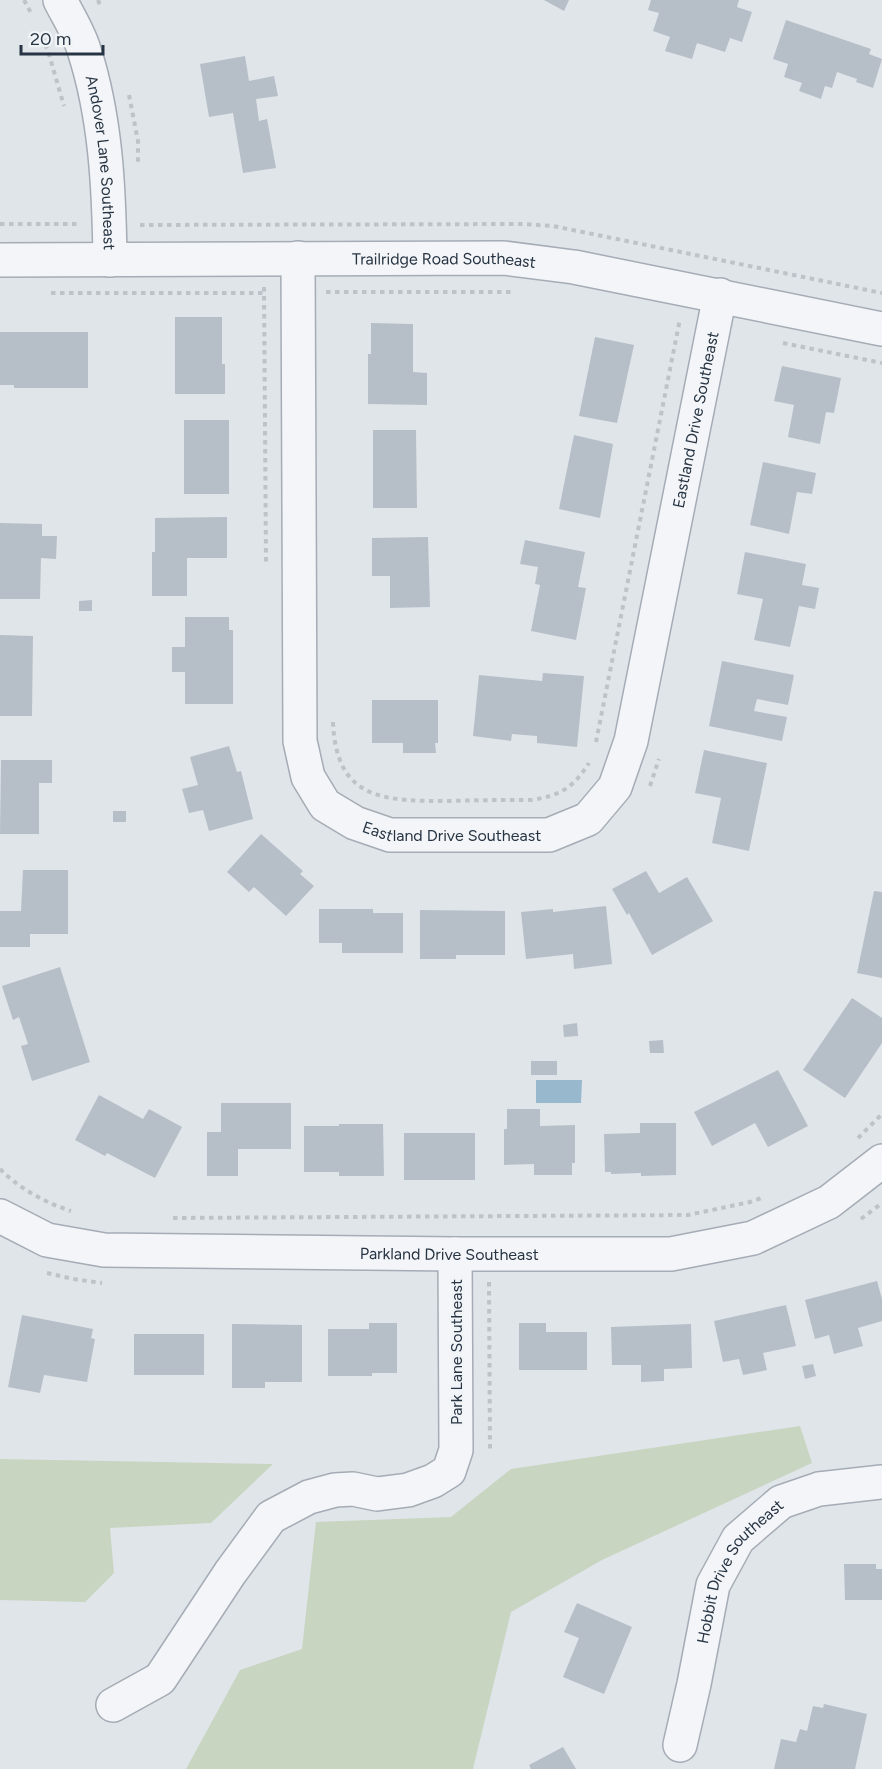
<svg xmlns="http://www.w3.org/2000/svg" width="882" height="1769" font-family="Figtree,sans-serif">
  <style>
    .green { fill: #c8d5c0 }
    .water { fill: #98b8cd }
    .building { fill: #b6bfc8 }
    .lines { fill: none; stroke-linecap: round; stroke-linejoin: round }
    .minor-casing { stroke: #a5acb5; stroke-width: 36 }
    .path { stroke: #bec3c9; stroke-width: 4; stroke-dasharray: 4.5 4.5; stroke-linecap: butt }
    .minor { stroke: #f3f5f8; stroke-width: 33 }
    .labels { text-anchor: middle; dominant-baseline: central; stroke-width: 5; stroke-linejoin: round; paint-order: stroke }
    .street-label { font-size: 16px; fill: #273443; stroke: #f0f4f7 }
  </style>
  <rect width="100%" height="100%" fill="#e0e5ea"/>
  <g class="green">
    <polygon points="800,1426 812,1463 602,1560 511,1612 473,1769 186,1769 240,1670 302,1649 316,1522 451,1517 511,1469"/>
    <polygon points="0,1459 273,1464 211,1523 110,1528 114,1573 85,1602 0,1600"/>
  </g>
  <polygon class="water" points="536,1080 582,1080 581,1103 536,1103"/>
  <g class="building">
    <polygon points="544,0 569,0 564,11"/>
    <polygon points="651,0 739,0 737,7 752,12 742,42 730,38 725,52 697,43 692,59 665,51 670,37 653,31 659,13 648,10"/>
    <polygon points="786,20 871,49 869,54 882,59 873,88 856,82 857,79 837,72 832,88 825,86 821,99 799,91 802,83 784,77 788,64 773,59"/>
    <polygon points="245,56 249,81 274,76 278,96 256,99 259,121 267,119 276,168 243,173 233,113 209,117 200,64"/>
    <polygon points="175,317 222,317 222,364 225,364 225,394 175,394"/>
    <polygon points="371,323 413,324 413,372 427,373 427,405 368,404 368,354 371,354"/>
    <polygon points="0,332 88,332 88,388 14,388 14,385 0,385"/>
    <polygon points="595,337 634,345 617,423 579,416"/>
    <polygon points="782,366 841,378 834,413 826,412 820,444 788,437 794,405 774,401"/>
    <rect x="184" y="420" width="45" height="74"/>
    <polygon points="373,430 416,430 417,508 373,508"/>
    <polygon points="574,435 613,444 600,518 559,509"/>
    <polygon points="763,462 816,473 812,494 797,492 789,534 750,525"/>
    <polygon points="227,517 227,558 187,558 187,596 152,596 152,552 155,552 155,518"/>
    <polygon points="0,523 42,524 42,536 57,536 56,559 41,558 40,599 0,599"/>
    <polygon points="428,537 430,607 390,608 390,576 372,576 372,538"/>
    <polygon points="525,540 585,552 578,587 586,588 576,640 531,631 540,585 535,584 538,567 520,564"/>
    <polygon points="745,552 806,564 802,585 819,588 815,609 799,606 790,647 754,640 763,599 737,594"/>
    <polygon points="92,600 92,611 79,611 79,601"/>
    <polygon points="185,617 229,617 229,630 233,630 233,704 185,704 185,672 172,672 172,647 185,647"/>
    <polygon points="0,635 33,636 32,716 0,716"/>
    <polygon points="722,661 794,675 788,705 757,699 754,711 787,717 782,741 709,726"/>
    <polygon points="543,673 584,676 577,747 537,743 537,736 512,734 511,741 473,736 479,675 542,681"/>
    <polygon points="372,700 438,700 438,743 435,743 436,753 403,753 403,743 372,743"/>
    <polygon points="229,746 237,772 241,771 253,819 209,831 203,810 189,813 182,789 198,785 190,757"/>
    <polygon points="704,750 767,763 749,851 712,843 721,798 695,793"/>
    <polygon points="1,760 52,760 52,783 39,783 39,834 0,834"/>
    <rect x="113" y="811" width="13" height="11"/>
    <polygon points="261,834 303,871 300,874 314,886 286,916 254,887 249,892 227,872"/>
    <polygon points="23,870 68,870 68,934 30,934 30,947 0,947 0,911 21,911"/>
    <polygon points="646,871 659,893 687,877 713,921 652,955 629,913 627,915 612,889"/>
    <polygon points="874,891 882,892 882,978 857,973"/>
    <polygon points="606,906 612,964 574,969 573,954 526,959 521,912 553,909 553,912"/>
    <polygon points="319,909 373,909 373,913 403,913 403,953 342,953 342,943 319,943"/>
    <polygon points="420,910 505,911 505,955 456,955 456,959 420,959"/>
    <polygon points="60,967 90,1062 32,1081 21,1046 28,1044 19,1017 13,1020 2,986"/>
    <polygon points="852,998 882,1018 882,1043 845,1098 803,1070"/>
    <polygon points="577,1023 578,1036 564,1037 563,1025"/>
    <polygon points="663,1040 664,1053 650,1053 649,1041"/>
    <rect x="531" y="1061" width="26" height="14"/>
    <polygon points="778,1070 808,1126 768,1147 755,1123 712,1146 694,1112"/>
    <polygon points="99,1095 143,1119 149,1109 182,1127 155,1178 107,1153 105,1156 75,1140"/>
    <polygon points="221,1103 291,1103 291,1149 238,1149 238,1176 207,1176 207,1132 221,1132"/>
    <polygon points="507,1109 540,1109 540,1126 575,1125 575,1163 572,1163 572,1175 534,1175 534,1164 504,1165 504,1129 507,1129"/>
    <polygon points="640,1123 676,1123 676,1175 641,1176 641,1173 611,1174 611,1172 605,1172 604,1134 640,1133"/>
    <polygon points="339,1124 383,1124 384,1176 339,1176 339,1172 304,1172 304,1126 339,1126"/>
    <rect x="404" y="1133" width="71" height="47"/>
    <polygon points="877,1281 882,1299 882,1321 858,1328 863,1346 834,1354 829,1335 815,1339 805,1300"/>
    <polygon points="786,1305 796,1346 763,1353 767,1370 743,1375 739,1359 723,1362 714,1321"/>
    <polygon points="22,1315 93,1329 91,1338 95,1339 87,1382 44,1375 40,1393 8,1387"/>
    <polygon points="369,1323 397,1323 397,1373 372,1373 372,1376 328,1376 328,1329 369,1329"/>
    <polygon points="519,1323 546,1323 546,1332 587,1332 587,1370 519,1370"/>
    <polygon points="232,1324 302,1325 302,1382 265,1382 265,1388 232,1388"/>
    <polygon points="691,1324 692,1368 664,1369 664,1381 641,1382 641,1365 612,1365 611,1327"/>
    <rect x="134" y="1334" width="70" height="41"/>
    <polygon points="813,1364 816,1376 805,1379 802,1366"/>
    <polygon points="844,1564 876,1564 876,1569 882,1569 882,1600 845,1600"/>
    <polygon points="577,1603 632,1627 604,1694 563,1677 579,1638 564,1632"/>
    <polygon points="824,1704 867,1714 855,1769 774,1769 781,1739 796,1742 800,1729 807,1731 813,1706 823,1708"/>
    <polygon points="563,1747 576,1769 531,1769 529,1765"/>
  </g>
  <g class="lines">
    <g class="minor-casing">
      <g id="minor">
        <path id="s1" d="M 60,0 C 68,16 79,33 84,50 C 106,118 109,189 110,260"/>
        <path id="s2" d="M 298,258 L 300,741 L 308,777 L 325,805 L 355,823 L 390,835 L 549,835 L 588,819 L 615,787 L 631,741 L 720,295"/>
        <path id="s3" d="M 0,260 L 504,258 L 574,267 L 882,329"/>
        <path id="s4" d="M 0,1216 L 47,1240 L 104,1250 L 455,1254 L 671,1254 L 753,1238 L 829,1202 L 882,1161"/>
        <polyline points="113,1705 160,1679 230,1573 271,1517 309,1497 335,1490 353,1489 377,1494 408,1490 433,1481 449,1471 456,1450 455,1254"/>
        <path id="s5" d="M 680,1745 L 694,1684 L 713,1585 L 738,1539 L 781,1502 L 819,1489 L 882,1482"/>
      </g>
    </g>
    <g class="path">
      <polyline points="24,0 31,13"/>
      <polyline points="98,0 101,8"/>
      <polyline points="42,36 48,51 64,106"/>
      <polyline points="129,95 138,141 138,162"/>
      <polyline points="0,224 80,224"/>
      <polyline points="140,225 523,224 553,226 882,293"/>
      <polyline points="264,287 266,562"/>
      <polyline points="326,292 514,292"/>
      <polyline points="51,293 266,293"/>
      <polyline points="783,343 882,363"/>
      <path d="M 333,722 C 336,801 385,801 449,801 C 477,800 504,800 532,800 C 561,795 573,788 589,763"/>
      <polyline points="596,742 680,319"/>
      <polyline points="650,786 659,759"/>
      <polyline points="858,1138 882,1114"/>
      <path d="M 0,1169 C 20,1189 44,1202 71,1211"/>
      <polyline points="173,1218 688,1215 750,1202 764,1197"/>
      <polyline points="861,1219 882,1203"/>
      <polyline points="47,1273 73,1279 102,1283"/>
      <polyline points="489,1282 490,1450"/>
    </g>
    <use href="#minor" class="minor"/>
  </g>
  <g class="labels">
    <g class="street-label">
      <text stroke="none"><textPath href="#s1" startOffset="170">Andover Lane Southeast</textPath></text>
      <text stroke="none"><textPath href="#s3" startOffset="444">Trailridge Road Southeast</textPath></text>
      <text stroke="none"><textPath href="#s2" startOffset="1244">Eastland Drive Southeast</textPath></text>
      <text stroke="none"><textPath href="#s2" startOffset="686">Eastland Drive Southeast</textPath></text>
      <text stroke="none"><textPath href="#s4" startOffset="456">Parkland Drive Southeast</textPath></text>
      <text transform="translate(456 1352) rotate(-90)">Park Lane Southeast</text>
      <text stroke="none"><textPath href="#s5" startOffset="188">Hobbit Drive Southeast</textPath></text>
    </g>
  </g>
  <path d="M21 45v9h82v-9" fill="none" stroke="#273443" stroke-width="3"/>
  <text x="30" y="45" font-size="18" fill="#273443" stroke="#f0f4f7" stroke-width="4.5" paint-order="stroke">20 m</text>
</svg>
